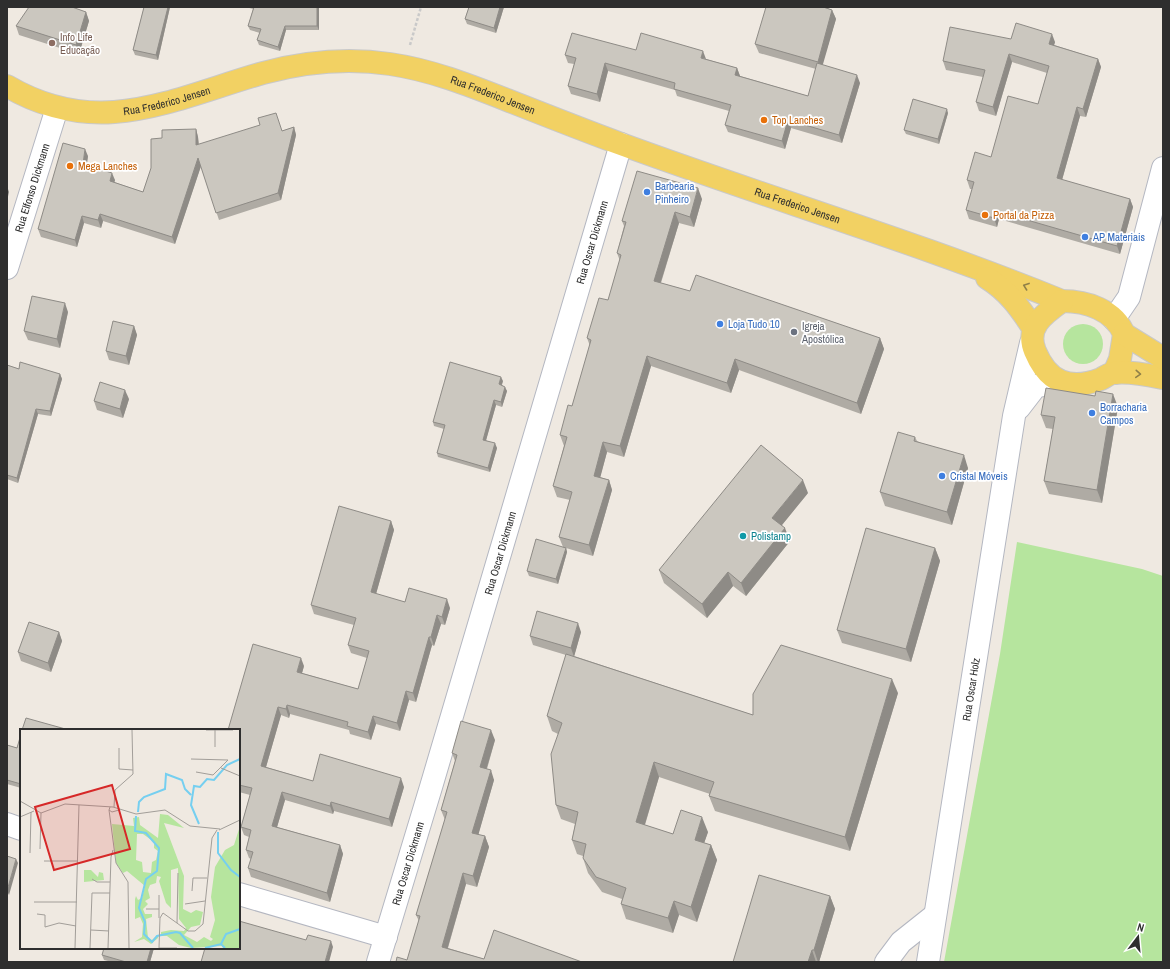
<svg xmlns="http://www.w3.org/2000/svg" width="1170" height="969" font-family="'Archivo Narrow',sans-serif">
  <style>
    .green { fill: #b6e59e }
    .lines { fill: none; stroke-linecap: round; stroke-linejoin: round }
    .minor-casing { stroke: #b4b7c1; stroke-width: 24 }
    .major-casing { stroke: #c9c9c9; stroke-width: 24 }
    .path { stroke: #c9c9c9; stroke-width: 2.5; stroke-dasharray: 3 2; stroke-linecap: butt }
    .minor { stroke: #fff; stroke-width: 22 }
    .major { stroke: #f2d163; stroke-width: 22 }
    .wall { fill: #afaba4 }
    .shaded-wall { fill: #8e8b86 }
    .building { fill: #cbc7bf; stroke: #8e8b86 }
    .oneway { stroke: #908048 }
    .education-dot { fill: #8d6e63; stroke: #fff; stroke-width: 1.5 }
    .food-dot { fill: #e8710a; stroke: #fff; stroke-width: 1.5 }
    .shop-dot { fill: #3f7fe0; stroke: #fff; stroke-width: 1.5 }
    .worship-dot { fill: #6b7280; stroke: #fff; stroke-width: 1.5 }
    .culture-dot { fill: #0f9aa8; stroke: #fff; stroke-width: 1.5 }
    .labels { text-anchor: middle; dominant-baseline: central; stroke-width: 3.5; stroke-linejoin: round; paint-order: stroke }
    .education-label { font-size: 11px; fill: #785e54; stroke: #fff; text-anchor: start }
    .street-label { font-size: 11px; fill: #2e2e2e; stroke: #fff }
    .food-label { font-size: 11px; fill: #c56008; stroke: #fff; text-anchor: start }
    .shop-label { font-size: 11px; fill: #366cbe; stroke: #fff; text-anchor: start }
    .worship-label { font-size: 11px; fill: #5b616d; stroke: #fff; text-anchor: start }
    .culture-label { font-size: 11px; fill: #0d838f; stroke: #fff; text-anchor: start }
    .inset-river { fill: none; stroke: #75cff0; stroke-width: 2 }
    .inset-road { fill: none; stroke: #a29e99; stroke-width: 1 }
    .view { fill: #d62828; fill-opacity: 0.15; stroke: #d62828; stroke-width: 2 }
    .inset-edge { fill: none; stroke: #2e2e2e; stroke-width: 2 }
  </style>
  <rect width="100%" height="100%" fill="#efe9e1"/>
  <g class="green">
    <circle cx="1083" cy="344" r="20"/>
    <polygon points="1017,542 1142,569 1163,576 1163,962 944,962 1000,654"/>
  </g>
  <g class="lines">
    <g class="minor-casing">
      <g id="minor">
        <path id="s1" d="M 7,268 L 57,108"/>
        <polyline points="1114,319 1129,297 1163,168"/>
        <polyline points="1019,408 1036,386 1060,383"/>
        <polyline points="7,824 21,829"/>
        <polyline points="239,894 386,937"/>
        <path id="s2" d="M 378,962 L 431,787 L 621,144"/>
        <polyline points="886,962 901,942 935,915"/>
        <path id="s3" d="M 928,962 L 1014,416 L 1031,343"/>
      </g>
    </g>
    <g class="major-casing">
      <g id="major">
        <path id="s4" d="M 7,86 C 99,140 172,99 263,73 C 304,62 349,58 390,64 C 431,70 469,85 507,100 C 545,115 583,130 621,144 C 768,198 917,242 1062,301 C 1087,301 1114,310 1124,334 L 1120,359 L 1114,373"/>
        <path d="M 987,278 C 1008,291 1020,308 1033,328"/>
        <path d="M 1062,301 C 1044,314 1025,327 1035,351 C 1048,382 1069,391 1101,379 C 1105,377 1110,373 1114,373 C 1129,371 1148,375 1163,378"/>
        <polyline points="1124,334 1163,358"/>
      </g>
    </g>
    <polyline class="path" points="410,45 421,7"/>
    <use href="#minor" class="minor"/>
    <use href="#major" class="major"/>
  </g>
  <g class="wall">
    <polygon points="144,7 170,7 158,60 135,55 133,50"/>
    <polygon points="246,7 319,7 319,30 286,30 280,51 259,45 257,40 260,33 250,30 248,26 253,9"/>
    <polygon points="469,7 504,7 496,33 467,24 465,19"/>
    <polygon points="828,9 832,10 836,19 822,65 860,83 842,143 791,128 785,149 728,132 725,125 729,111 677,96 675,90 608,71 600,102 571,94 568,86 574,64 568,63 565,55 636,50 706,59 737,68 740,76 808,96 816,69 759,53 755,44"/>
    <polygon points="86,12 89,21 79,54 19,35 16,26"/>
    <polygon points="1011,39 1055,42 1054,45 1098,59 1101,67 1086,117 1080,116 1062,180 1130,199 1133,207 1120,254 999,219 997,227 969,219 966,210 972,189 970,189 967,180 991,157 1038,104 1047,73 1012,62 996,116 979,111 976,102 983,77 946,70 943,61"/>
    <polygon points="948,113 939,144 906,134 904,130"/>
    <polygon points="294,127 296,135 281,200 219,220 201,166 175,244 103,221 101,228 84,223 77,247 41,237 38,229 88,156 86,165 115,180 114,182 143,192 162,138 196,129 198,137 199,144 282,131"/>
    <polygon points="702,199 694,227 679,223 661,283 690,291 880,338 884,349 861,414 739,370 731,393 651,366 624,457 607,452 600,477 609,480 612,490 593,556 566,548 567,552 558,584 529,576 527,571 563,547 559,537 570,500 557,497 553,486 564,446 560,435 572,406 590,346 587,338 608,300 620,261 617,253 624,226 622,221"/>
    <polygon points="68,312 60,348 28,340 24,331"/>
    <polygon points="134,326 137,335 129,365 109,360 106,351"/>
    <polygon points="7,365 19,369 60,374 62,379 51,416 38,414 18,483 7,479"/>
    <polygon points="503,381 502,385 507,391 502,407 496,405 486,440 497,448 490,472 438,457 437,453 444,429 434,426 433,422"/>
    <polygon points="1095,396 1118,407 1102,503 1049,494 1044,481 1053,429 1046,428 1041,415"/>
    <polygon points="129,399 123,418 97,410 94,401"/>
    <polygon points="915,437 917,441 968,468 952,525 885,506 880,492"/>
    <polygon points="808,493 782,525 790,541 746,596 733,586 707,618 664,583 659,570"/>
    <polygon points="391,521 394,530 376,594 405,602 450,608 445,625 441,624 434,646 432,645 416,702 409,700 400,731 376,724 371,740 350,734 349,730 290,714 289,718 281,715 266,767 313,781 404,787 392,827 334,811 333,814 285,800 277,827 340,845 343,854 330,902 251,877 248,868 251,859 249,858 246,850 249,837 244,835 241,827 250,795 239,792 239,730 304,666 302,673 358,689 367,658 351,653 348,645 354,625 314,614 311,605"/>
    <polygon points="935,548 940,561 911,662 842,643 837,630"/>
    <polygon points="59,632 62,641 51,672 21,661 18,652"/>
    <polygon points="581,632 574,656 753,715 898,693 850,851 715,811 709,796 710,794 659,777 645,825 673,834 708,832 704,843 711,845 717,860 697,922 679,915 673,933 626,919 621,904 622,899 602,892 588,873 583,858 583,856 577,854 572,840 575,824 561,819 556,805 558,734 552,731 547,716 566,655 533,645 530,636"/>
    <polygon points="21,734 21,788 7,784 7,745 17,748"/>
    <polygon points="495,740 487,769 494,780 478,835 485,836 489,847 477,887 466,884 448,948 484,959 582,962 407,960 419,921 416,915 445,820 441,810 455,761 452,753"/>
    <polygon points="830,896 835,909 819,962 733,962"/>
    <polygon points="154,948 150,962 112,962 104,960 102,955"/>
  </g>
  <g class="shaded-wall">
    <polygon points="168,7 170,7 158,60 156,55"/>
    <polygon points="317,7 319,7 319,30 317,26"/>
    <polygon points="500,7 504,7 496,33 494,28"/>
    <polygon points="823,7 829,7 826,16"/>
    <polygon points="832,10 836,19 821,71 818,62"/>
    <polygon points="86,12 89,21 79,54 76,45"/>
    <polygon points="285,26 286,30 280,51 278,47"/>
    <polygon points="1052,34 1055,42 1052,52 1049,44"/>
    <polygon points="703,51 706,59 701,58"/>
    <polygon points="1009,54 1012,62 996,116 993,107"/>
    <polygon points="1098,59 1101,67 1086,117 1083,109"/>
    <polygon points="605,63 608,71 600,102 597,94"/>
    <polygon points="737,68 740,76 738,83 735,75"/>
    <polygon points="857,75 860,83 842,143 839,135"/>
    <polygon points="1077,107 1080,116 1060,187 1057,178"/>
    <polygon points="947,109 948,113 939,144 938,139"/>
    <polygon points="788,120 791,128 785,149 782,141"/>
    <polygon points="294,127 296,135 281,200 278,193"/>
    <polygon points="196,129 198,137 199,152 196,145"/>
    <polygon points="85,149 88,156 86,172 83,164"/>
    <polygon points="198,158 201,166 175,244 172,237"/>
    <polygon points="112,173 115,180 113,188 110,181"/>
    <polygon points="7,186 9,192 7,201"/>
    <polygon points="698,188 702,199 694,227 690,217"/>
    <polygon points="1130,199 1133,207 1120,254 1117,246"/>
    <polygon points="996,211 999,219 997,227 994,218"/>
    <polygon points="675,212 679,223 658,291 654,281"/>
    <polygon points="100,214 103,221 101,228 98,220"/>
    <polygon points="82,216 84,223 77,247 75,240"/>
    <polygon points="65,303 68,312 60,348 57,339"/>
    <polygon points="134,326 137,335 129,365 126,356"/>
    <polygon points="880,338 884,349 861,414 857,403"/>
    <polygon points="647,356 651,366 624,457 620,446"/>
    <polygon points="735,359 739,370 731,393 727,383"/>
    <polygon points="60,374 62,379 51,416 50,411"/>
    <polygon points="501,377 503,381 500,389 499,384"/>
    <polygon points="505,387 507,391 502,407 501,402"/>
    <polygon points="125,390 129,399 123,418 120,409"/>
    <polygon points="1113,394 1118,407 1102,503 1097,490"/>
    <polygon points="494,400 496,405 485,444 483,440"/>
    <polygon points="36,409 38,414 18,483 17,478"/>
    <polygon points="603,442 607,452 598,486 594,476"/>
    <polygon points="495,443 497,448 490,472 488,468"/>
    <polygon points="964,455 968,468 952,525 947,512"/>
    <polygon points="609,480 612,490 593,556 589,545"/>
    <polygon points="803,480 808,493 777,531 772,518"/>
    <polygon points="391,521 394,530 374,601 371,592"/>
    <polygon points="785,528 790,541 746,596 741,583"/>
    <polygon points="566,548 567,552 558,584 556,579"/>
    <polygon points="935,548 940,561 911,662 906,649"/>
    <polygon points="728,572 733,586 707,618 702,604"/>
    <polygon points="447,599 450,608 445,625 442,617"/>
    <polygon points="437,615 441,624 434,646 431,637"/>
    <polygon points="578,623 581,632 574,657 571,648"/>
    <polygon points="59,632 62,641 51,672 48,663"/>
    <polygon points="429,637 432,645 416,702 413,693"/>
    <polygon points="301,658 304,666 300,680 297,672"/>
    <polygon points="892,679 898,693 850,851 845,837"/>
    <polygon points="406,691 409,700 400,731 397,723"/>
    <polygon points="287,705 290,714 289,718 286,709"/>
    <polygon points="278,707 281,715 264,774 261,766"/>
    <polygon points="373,716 376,724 371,740 368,732"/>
    <polygon points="491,730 495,740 484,777 480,767"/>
    <polygon points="654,762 659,777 641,837 636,822"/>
    <polygon points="491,770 494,780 476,843 472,833"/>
    <polygon points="401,778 404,787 392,827 389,819"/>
    <polygon points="282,792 285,800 275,834 272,826"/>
    <polygon points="331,802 334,811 333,814 330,806"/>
    <polygon points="702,817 708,832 700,855 695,840"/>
    <polygon points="485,836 489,847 477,887 473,876"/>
    <polygon points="340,845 343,854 330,902 327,893"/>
    <polygon points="711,845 717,860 697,922 691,907"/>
    <polygon points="16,859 18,863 9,895 7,891"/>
    <polygon points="463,873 466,884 445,957 442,947"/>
    <polygon points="830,896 835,909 819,962 818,962 814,950"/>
    <polygon points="674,901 679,915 673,933 668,918"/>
    <polygon points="331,941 333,947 329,962 325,962"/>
    <polygon points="151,948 154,948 150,962 147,962"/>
    <polygon points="812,950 816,962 808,962"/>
  </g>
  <g class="building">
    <polygon points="29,7 72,7 86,12 76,45 16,26"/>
    <polygon points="144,7 168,7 156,55 133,50"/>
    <polygon points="254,7 317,7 317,26 285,26 278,47 257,40 261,29 248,26"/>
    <polygon points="469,7 500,7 494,28 465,19"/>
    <polygon points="766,7 823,7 832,10 818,62 755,44"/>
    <polygon points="1016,23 1052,34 1049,44 1098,59 1083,109 1077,107 1057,178 1130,199 1117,246 996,211 994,218 966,210 974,182 967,180 975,152 991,157 1008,96 1038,104 1049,66 1009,54 993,107 976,102 985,70 943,61 950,27 1011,39"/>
    <polygon points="572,33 636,50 641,33 703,51 701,58 737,68 735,75 808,96 817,63 857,75 839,135 788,120 782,141 725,125 731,105 674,89 675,83 605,63 597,94 568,86 576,58 565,55"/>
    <polygon points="913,99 947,109 938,139 904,130"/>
    <polygon points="276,113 282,131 294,127 278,193 216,213 198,158 172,237 100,214 98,220 82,216 75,240 38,229 63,143 85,149 83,164 112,173 110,181 143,192 151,168 151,139 162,138 162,130 196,129 196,145 260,125 258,118"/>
    <polygon points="637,171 698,188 690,217 675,212 654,281 690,291 696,275 880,338 857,403 735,359 727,383 647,356 620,446 603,442 594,476 609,480 589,545 559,537 572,492 553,486 567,437 560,435 568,405 572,406 591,340 587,338 599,298 608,300 621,255 617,253 626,222 622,221"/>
    <polygon points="32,296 65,303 57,339 24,331"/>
    <polygon points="113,321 134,326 126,356 106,351"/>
    <polygon points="20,362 60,374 50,411 36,409 17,478 7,475 7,365 19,369"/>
    <polygon points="450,362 501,377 499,384 505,387 501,402 494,400 483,440 495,443 488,468 437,453 445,425 433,422"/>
    <polygon points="100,382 125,390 120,409 94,401"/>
    <polygon points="1046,388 1095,396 1096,391 1113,394 1097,490 1044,481 1055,417 1041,415"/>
    <polygon points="898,432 915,437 914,441 964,455 947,512 880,492"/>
    <polygon points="761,445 803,480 772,518 785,528 741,583 728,572 702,604 659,570"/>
    <polygon points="339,506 391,521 371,592 405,602 409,588 447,599 442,617 437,615 431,637 429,637 413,693 406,691 397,723 373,716 368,732 347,726 348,722 287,705 286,709 278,707 261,766 313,781 320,754 401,778 389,819 331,802 330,806 282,792 272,826 340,845 327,893 248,868 253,852 246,850 251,830 241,827 252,788 239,785 239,730 228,730 253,644 301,658 297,672 358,689 369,651 348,645 356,618 311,605"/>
    <polygon points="866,528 935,548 906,649 837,630"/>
    <polygon points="536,539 566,548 556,579 527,571"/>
    <polygon points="537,611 578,623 571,648 530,636"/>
    <polygon points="29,622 59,632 48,663 18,652"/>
    <polygon points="781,645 892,679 845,837 709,796 714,782 654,762 636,822 673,834 681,810 702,817 695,840 711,845 691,907 674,901 668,918 621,904 626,888 596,877 583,858 586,844 572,840 578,812 556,805 551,754 562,723 547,716 566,654 753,715 753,694"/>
    <polygon points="26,718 69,730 22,730"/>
    <polygon points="461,721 491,730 480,767 491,770 472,833 485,836 473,876 463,873 442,947 484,959 494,930 582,962 396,962 397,957 407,960 420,916 416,915 447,812 441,810 457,755 452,753"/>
    <polygon points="21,734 21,784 7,780 7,745 17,748"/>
    <polygon points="7,856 16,859 7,891"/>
    <polygon points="759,875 830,896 814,950 812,950 808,962 733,962"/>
    <polygon points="239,921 306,940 308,935 331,941 325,962 201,962 205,948 239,948"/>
    <polygon points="104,948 151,948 147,962 126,962 102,955"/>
  </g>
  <defs><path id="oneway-chevron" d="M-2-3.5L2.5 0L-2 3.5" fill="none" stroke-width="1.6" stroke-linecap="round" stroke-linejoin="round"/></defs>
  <g class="oneway">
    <use href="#oneway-chevron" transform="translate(1026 286) rotate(-160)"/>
    <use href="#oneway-chevron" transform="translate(1138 374) rotate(4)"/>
  </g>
  <circle class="education-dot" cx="52" cy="43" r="4"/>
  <g class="food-dot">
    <circle cx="764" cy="120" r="4"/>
    <circle cx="70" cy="166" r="4"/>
    <circle cx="985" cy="215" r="4"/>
  </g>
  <g class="shop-dot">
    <circle cx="647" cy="192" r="4"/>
    <circle cx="1085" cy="237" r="4"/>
    <circle cx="720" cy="324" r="4"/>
    <circle cx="1092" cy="413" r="4"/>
    <circle cx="942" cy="476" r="4"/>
  </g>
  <circle class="worship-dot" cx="794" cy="332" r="4"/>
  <circle class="culture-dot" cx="743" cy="536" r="4"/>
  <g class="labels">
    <g class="education-label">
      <text x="60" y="37">Info Life<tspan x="60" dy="13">Educação</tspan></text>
    </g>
    <g class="street-label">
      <text stroke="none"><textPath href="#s4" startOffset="502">Rua Frederico Jensen</textPath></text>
      <text stroke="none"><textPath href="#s4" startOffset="166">Rua Frederico Jensen</textPath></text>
      <text stroke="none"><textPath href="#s1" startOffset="84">Rua Elfonso Dickmann</textPath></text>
      <text stroke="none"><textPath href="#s4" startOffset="826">Rua Frederico Jensen</textPath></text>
      <text stroke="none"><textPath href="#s2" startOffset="751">Rua Oscar Dickmann</textPath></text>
      <text stroke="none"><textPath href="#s2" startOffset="427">Rua Oscar Dickmann</textPath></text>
      <text stroke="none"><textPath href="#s3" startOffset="276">Rua Oscar Holz</textPath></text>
      <text stroke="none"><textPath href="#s2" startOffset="103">Rua Oscar Dickmann</textPath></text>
    </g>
    <g class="food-label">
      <text x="772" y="120">Top Lanches</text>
      <text x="78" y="166">Mega Lanches</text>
      <text x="993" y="215">Portal da Pizza</text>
    </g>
    <g class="shop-label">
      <text x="655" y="186">Barbearia<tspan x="655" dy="13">Pinheiro</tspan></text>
      <text x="1093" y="237">AP Materiais</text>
      <text x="728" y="324">Loja Tudo 10</text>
      <text x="1100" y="407">Borracharia<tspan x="1100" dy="13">Campos</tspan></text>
      <text x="950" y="476">Cristal Móveis</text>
    </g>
    <g class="worship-label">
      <text x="802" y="326">Igreja<tspan x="802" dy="13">Apostólica</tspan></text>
    </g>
    <g class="culture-label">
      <text x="751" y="536">Polistamp</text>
    </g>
  </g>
  <g transform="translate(20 729)">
    <rect width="220" height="220" fill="#efe9e1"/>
    <path d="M 140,85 L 148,86 L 164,99 L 144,94 L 164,147 L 163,180 L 171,184 L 176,181 L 183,183 L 180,196 L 171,198 L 164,206 L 177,213 L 184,208 L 191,212 L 193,210 L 190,208 L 195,191 L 191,168 L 195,138 L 205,121 L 214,116 L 220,97 L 220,219 L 203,219 L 202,217 L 171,219 L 159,216 L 147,207 L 141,207 L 141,203 L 151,201 L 164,202 L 166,199 L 159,190 L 158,139 L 151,141 L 151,179 L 146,174 L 139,152 L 141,148 L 137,147 L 136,154 L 130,156 L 128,161 L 130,169 L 125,172 L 128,175 L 123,180 L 125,185 L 132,185 L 132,188 L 126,190 L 128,209 L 132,211 L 138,206 L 138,209 L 131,215 L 124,210 L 114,213 L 122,208 L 123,195 L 120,188 L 115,190 L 115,170 L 116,167 L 118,171 L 122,169 L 125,157 L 107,142 L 103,144 L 96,134 L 92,95 L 114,97 L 113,89 L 119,88 L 120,96 L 138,109 ZM 117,105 L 123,105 L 134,113 L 134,119 L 138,122 L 136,131 L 132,133 L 131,144 L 123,143 L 122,133 L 116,131 ZM 64,141 L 71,141 L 78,148 L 79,143 L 83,144 L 84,151 L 64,153 Z" fill="#b6e59e" fill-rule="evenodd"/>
    <path class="inset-river" d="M 118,83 L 119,73 L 124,68 L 145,60 L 146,45 L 162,51 L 165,60 L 171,66M 116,87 L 115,102 L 126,104 L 139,119 L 137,142 L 126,150 L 119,179 L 125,193 L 124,205 L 132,213 L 137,207 L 156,203 L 160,204 L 173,219M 179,95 L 171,76 L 174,57 L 180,58 L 187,50 L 194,51 L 207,36 L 220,30M 198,103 L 198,124 L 211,141 L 220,148M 201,215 L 206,205 L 220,200M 185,219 L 201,215 L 205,219"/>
    <path class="inset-road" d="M 186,1 L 213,1M 195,18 L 195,1M 99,19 L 99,40 L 113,41M 171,30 L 208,31M 201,39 L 220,47M 176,43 L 193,46 L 208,31M 0,72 L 21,84 L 45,75 L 93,78 L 116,85 L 145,81 L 170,97 L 200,100M 90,78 L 89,81 L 92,83 L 99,81M 94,78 L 95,61 L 113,45 L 112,1M 89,81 L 96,134 L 108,153 L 109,219M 0,88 L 14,82M 199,101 L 220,91M 20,120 L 21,84M 10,124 L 11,83M 24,132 L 58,132M 72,150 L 77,153 L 90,153M 172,162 L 173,149 L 187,149M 139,166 L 139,189M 14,173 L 57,173M 165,175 L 185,172M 126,180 L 139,180M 17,185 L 25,186 L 25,198 L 39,194 L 56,197M 157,194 L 158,144M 71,201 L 89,202M 55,219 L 59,76M 70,219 L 72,164 L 90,164M 88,219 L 91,128 L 93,121M 139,219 L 140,189 L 143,184 L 168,202 L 175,202 L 183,195 L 192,109 L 197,101M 139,219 L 157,219"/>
    <path class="view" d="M 92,56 L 110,120 L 34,141 L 15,78 Z"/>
    <rect width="220" height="220" class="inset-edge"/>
  </g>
  <rect width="1170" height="969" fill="none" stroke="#2e2e2e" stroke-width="16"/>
  <g transform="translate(1138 937) rotate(16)" stroke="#ffffff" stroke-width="3" paint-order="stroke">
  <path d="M0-3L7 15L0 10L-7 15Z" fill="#2e2e2e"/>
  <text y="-6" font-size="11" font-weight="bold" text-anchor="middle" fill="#2e2e2e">N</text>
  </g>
</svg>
